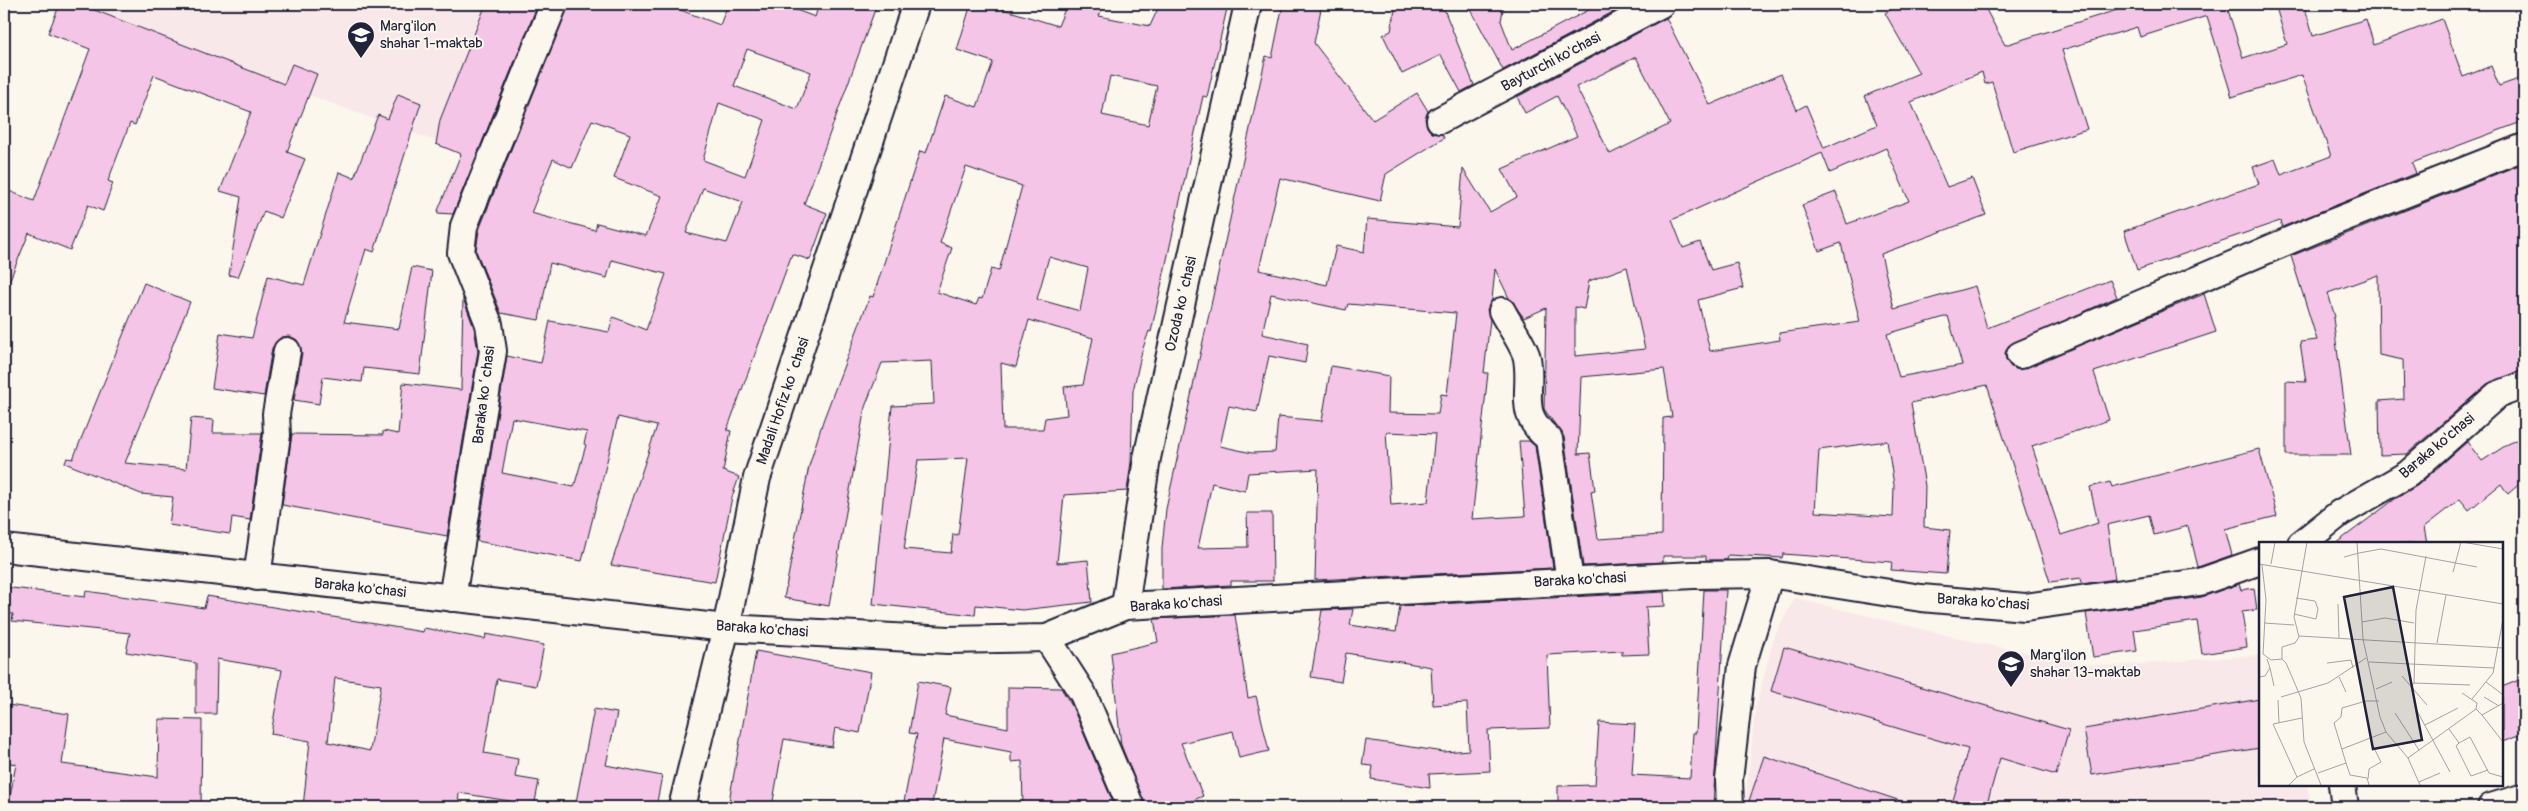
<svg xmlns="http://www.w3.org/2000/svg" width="2528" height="811" font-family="Pangolin,sans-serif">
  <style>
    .built { fill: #f9e8ea }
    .building { fill: #f5c5e7; stroke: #22223b; fill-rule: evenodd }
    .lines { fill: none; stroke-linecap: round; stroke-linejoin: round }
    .minor-casing { stroke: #22223b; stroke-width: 30 }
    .minor { stroke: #fbf7ec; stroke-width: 26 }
    .labels { text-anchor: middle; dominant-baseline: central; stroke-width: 4; stroke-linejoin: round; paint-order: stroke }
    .poi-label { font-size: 15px; fill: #22223b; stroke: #fbf7ec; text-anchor: start }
    .street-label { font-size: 15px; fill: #22223b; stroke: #fbf7ec }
    .inset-road { fill: none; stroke: #a4a2a5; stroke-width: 1 }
    .view { fill: #22223b; fill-opacity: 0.15; stroke: #22223b; stroke-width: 2.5 }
    .inset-edge { fill: none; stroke: #22223b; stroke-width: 2.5 }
  </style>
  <rect width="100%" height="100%" fill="#fbf7ec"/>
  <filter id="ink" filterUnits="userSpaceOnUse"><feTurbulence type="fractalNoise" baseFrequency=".02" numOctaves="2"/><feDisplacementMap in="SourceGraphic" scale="10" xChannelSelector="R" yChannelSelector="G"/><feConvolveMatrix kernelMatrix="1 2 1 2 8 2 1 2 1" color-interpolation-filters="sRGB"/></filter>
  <g filter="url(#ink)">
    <g class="built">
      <polygon points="58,4 537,4 476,156"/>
      <polygon points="1795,598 1979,643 2082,664 2114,666 2260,655 2260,785 2307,785 2311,807 1745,807 1755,710 1774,637"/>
    </g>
    <g class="building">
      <polygon points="60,4 79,4 284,84 292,64 317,74 287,152 305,159 281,218 264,211 238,277 229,275 241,197 220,191 251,112 154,75 135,125 130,123 108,181 113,183 103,211 88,205 70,250 29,233 4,294 4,189 34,201 90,49 48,33"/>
      <polygon points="486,4 538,4 453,214 437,213 461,154 436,144 440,120"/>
      <path d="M 569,4 L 665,4 L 720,25 L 728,4 L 780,4 L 815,17 L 819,4 L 877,4 L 804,204 L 827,213 L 810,260 L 792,254 L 727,430 L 731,431 L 723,471 L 739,477 L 732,497 L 715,582 L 611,565 L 657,426 L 618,417 L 582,561 L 477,541 L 507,356 L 541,363 L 550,321 L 609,332 L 613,317 L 646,330 L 666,274 L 612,260 L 607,278 L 550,263 L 539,320 L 501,313 L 476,251 L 479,230 ZM 747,49 L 811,72 L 797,109 L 734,86 ZM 719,103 L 765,120 L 745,176 L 703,160 ZM 592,120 L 630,134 L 614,178 L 662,196 L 646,236 L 597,223 L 595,230 L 531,213 L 553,159 L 572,168 ZM 703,188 L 743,202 L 727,243 L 686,233 ZM 512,418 L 587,432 L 584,444 L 586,445 L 574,487 L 502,473 Z"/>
      <path d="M 971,4 L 1005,4 L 1003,9 L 1058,26 L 1067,4 L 1104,4 L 1099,16 L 1150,26 L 1160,4 L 1228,4 L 1207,97 L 1203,96 L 1151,332 L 1149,331 L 1142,351 L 1133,391 L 1131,462 L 1127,491 L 1064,495 L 1057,563 L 1088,560 L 1092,602 L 1022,610 L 976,605 L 975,615 L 873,604 L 892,406 L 934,404 L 932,361 L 882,363 L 865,407 L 829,606 L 784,598 L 809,466 L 823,421 L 870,296 L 873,297 L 920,151 L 926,153 L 945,96 L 977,107 L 993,62 L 957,50 ZM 1110,76 L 1157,86 L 1148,125 L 1102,115 ZM 966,167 L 1022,186 L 999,271 L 991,269 L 982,299 L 979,298 L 976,305 L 937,292 L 952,248 L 940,243 ZM 1049,257 L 1088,268 L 1080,311 L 1037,299 ZM 1029,320 L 1093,338 L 1083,385 L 1064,387 L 1067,415 L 1045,418 L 1043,429 L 1003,429 L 1001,363 L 1016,367 ZM 968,458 L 958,535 L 953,534 L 951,553 L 904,549 L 918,460 Z"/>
      <path d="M 1283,4 L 1322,4 L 1314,43 L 1373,120 L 1417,93 L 1428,111 L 1425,119 L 1427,127 L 1432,133 L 1442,134 L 1444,138 L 1386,174 L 1380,201 L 1280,178 L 1259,270 L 1327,285 L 1336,246 L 1364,252 L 1367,219 L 1458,227 L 1463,169 L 1490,212 L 1517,197 L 1502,169 L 1577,136 L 1557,96 L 1525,113 L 1517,97 L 1666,18 L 1710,105 L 1781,74 L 1797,110 L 1806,105 L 1824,148 L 1877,125 L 1865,96 L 1919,73 L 1885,13 L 1901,4 L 1983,4 L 2005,45 L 2136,4 L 2230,4 L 2231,9 L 2228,10 L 2243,58 L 2287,44 L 2275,4 L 2304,4 L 2313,36 L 2366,19 L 2374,45 L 2442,19 L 2463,77 L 2491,66 L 2499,86 L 2524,77 L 2524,121 L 2412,163 L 2416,173 L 2282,227 L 2280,221 L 2137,270 L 2124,231 L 2259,184 L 2253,167 L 2275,159 L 2281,175 L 2331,156 L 2302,75 L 2232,97 L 2207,16 L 2140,37 L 2137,27 L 2062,50 L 2087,129 L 2013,152 L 1992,82 L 1985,84 L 1982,72 L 1911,102 L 1947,187 L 1972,178 L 1986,215 L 1881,254 L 1894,309 L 1975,286 L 1987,328 L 2110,280 L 2117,297 L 2008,346 L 2005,353 L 2006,360 L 2011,367 L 2019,370 L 2204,294 L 2216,332 L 2094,372 L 2109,420 L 2032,446 L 2061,535 L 2098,523 L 2090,487 L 2110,482 L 2112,487 L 2259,449 L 2277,516 L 2225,529 L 2232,555 L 2198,567 L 2188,526 L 2154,535 L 2149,515 L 2107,525 L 2115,579 L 2082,584 L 2081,578 L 2050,582 L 1987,385 L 1911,403 L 1925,486 L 1924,527 L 1950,530 L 1946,574 L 1891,570 L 1892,562 L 1783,554 L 1782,558 L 1728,555 L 1727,560 L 1706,560 L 1706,556 L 1663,556 L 1663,562 L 1583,566 L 1564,437 L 1544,409 L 1546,308 L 1524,318 L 1509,298 L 1495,269 L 1492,300 L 1487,310 L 1490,320 L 1484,373 L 1488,373 L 1472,519 L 1525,516 L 1519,441 L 1529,441 L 1535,446 L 1553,568 L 1315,580 L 1318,469 L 1248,473 L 1245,491 L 1212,483 L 1198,548 L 1248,547 L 1247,513 L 1272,513 L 1273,581 L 1231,581 L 1231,585 L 1162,589 L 1162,548 L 1166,509 L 1266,56 L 1272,58 ZM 1636,57 L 1670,124 L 1610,154 L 1576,87 ZM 1886,148 L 1909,201 L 1847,224 L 1836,192 L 1802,205 L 1819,251 L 1841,243 L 1860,322 L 1779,333 L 1780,340 L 1710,351 L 1698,300 L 1743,288 L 1737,263 L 1711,270 L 1700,242 L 1683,248 L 1672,220 L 1822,153 L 1830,173 ZM 1627,267 L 1645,349 L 1575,356 L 1575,307 L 1584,309 L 1589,281 ZM 1271,294 L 1346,310 L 1348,304 L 1456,313 L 1447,395 L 1441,394 L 1438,414 L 1388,413 L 1389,376 L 1331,366 L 1322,421 L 1278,417 L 1275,452 L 1252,453 L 1220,446 L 1229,406 L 1257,412 L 1269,356 L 1305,363 L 1308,344 L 1262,334 ZM 1948,316 L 1962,365 L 1899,377 L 1887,334 ZM 1664,369 L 1672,417 L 1663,418 L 1662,535 L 1598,539 L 1591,491 L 1595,490 L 1590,453 L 1578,454 L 1581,377 ZM 1386,432 L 1435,434 L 1428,502 L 1391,505 ZM 1887,441 L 1894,485 L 1893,517 L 1815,512 L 1819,450 Z"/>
      <polygon points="1396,4 1442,4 1474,85 1461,92 1441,55 1402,74 1383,35 1391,31"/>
      <polygon points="1468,4 1504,4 1501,21 1512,50 1600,4 1628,4 1503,70"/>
      <polygon points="398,94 421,103 374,252 366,249 344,322 399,329 412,267 432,271 420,374 364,368 362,382 323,377 319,404 294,400 302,353 297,340 289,336 281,337 272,348 264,396 212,388 220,333 252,338 268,276 304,285 339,172 354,178 378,115 388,119"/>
      <polygon points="2524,163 2524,370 2487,384 2407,454 2380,455 2379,401 2404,399 2403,360 2379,355 2378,275 2328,293 2335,317 2333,318 2351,455 2286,455 2286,381 2306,382 2300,342 2317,340 2291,256"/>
      <polygon points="144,283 190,302 125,463 186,469 191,418 214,420 213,433 262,433 250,520 232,517 230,534 169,525 173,497 141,494 65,463 67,458 73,459"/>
      <polygon points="463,298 474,328 478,351 447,536 282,505 292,434 383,435 383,431 398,434 403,383 461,390"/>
      <polygon points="2524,437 2524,480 2508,494 2501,484 2469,510 2460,499 2424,527 2427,544 2335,544 2395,499 2418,485 2467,442 2482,461 2508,444"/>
      <polygon points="2239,584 2241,590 2254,588 2257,610 2242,612 2247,647 2202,654 2197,621 2134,630 2137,651 2093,657 2086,613 2202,597"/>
      <path d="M 4,587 L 85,597 L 86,591 L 204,608 L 207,596 L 423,632 L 424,628 L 485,639 L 486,634 L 544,645 L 536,686 L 497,679 L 484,753 L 518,759 L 515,777 L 539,781 L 534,807 L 509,807 L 510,801 L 459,793 L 458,807 L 303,807 L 310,741 L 271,734 L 282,670 L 217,659 L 216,714 L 196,714 L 196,663 L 126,652 L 130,633 L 12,621 L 13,614 L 4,613 ZM 335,678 L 381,685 L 370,751 L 328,742 Z"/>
      <polygon points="1704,590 1726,590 1713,807 1558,807 1558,786 1595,785 1599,722 1635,724 1632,775 1690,778 1693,733 1696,733"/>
      <polygon points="1664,592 1665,606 1646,607 1649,654 1622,655 1622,651 1547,655 1550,728 1488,730 1490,771 1429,774 1430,788 1371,779 1373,766 1362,765 1366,740 1444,752 1469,750 1467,703 1433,705 1431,667 1346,653 1341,682 1311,677 1322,610 1353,609 1350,625 1396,632 1400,606"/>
      <polygon points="1235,615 1248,698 1256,696 1269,751 1239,758 1233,731 1181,743 1203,796 1177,807 1146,807 1121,745 1111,653 1158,642 1154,619"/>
      <polygon points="1784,647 2069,730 2056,775 2000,758 1986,807 1951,807 1968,749 1771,691"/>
      <polygon points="756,651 871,672 860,733 835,728 832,747 784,739 772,807 728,807"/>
      <polygon points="2524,678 2524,734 2502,742 2502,687"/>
      <polygon points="918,681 951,687 945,715 1008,728 1008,687 1061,688 1072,706 1115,807 1023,807 1022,761 1011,762 1011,752 944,739 932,804 929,803 929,807 903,807 917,734 909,733"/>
      <polygon points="2260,699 2260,748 2092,775 2084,729"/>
      <polygon points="8,705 69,714 62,764 158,777 159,719 202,720 201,807 70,807 44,803 43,807 8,807 16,764 4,762 4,732"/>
      <polygon points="594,709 617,713 606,765 662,776 656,807 603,807 576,802"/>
      <polygon points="1764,756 1907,803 1906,807 1747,807"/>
    </g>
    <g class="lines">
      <g class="minor-casing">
        <g id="minor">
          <polyline points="1440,120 1661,4"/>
          <path d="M 1502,311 C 1508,323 1524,345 1527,358 C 1533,394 1516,412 1549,439 L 1570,581"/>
          <polyline points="2020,355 2321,227 2524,147"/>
          <polyline points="2301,544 2340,513 2408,474 2497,395 2524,385"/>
          <polyline points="4,548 726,628 948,640 1047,638 1125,606 1693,575 1770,574 1921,598 2025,607 2200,582 2260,561"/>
          <polyline points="257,577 277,435 276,414 287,351"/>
          <polyline points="452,598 493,351 489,324 461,253 464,226 554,4"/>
          <polyline points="1125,606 1147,458 1248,4"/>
          <polyline points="1047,638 1083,694 1131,807"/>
          <polyline points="2342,785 2345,807"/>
          <polyline points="682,807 726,628 757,478 916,4"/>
          <polyline points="1730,807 1729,780 1742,666 1770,574"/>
          <polyline points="2491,807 2524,797"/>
        </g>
      </g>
      <use href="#minor" class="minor"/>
    </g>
  </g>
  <defs>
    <g id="school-pin" transform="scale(1.4375)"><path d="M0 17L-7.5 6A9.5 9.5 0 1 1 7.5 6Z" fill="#22223b" stroke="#fbf7ec"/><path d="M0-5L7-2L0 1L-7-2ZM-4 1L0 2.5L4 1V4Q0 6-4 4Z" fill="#fff"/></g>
  </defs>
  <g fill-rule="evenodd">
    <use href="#school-pin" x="361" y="35"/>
    <use href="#school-pin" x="2011" y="664"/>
  </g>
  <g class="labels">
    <g class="poi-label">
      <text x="380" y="26">Marg'ilon<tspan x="380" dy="17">shahar 1-maktab</tspan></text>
      <text x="2030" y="655">Marg'ilon<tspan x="2030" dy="17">shahar 13-maktab</tspan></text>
    </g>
    <g class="street-label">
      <text transform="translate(1551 62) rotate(-28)">Bayturchi ko'chasi</text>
      <text transform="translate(1181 304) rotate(-77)">Ozoda koʻchasi</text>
      <text transform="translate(484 395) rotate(-83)">Baraka koʻchasi</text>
      <text transform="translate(783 401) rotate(-71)">Madali Hofiz koʻchasi</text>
      <text transform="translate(2437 446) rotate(-40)">Baraka ko'chasi</text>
      <text transform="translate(1580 580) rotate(-3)">Baraka ko'chasi</text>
      <text transform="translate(360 588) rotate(6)">Baraka ko'chasi</text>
      <text transform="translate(1983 602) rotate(4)">Baraka ko'chasi</text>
      <text transform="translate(1176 604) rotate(-4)">Baraka ko'chasi</text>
      <text transform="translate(762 629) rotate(4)">Baraka ko'chasi</text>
    </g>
  </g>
  <g transform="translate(2259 542)">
    <rect width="244" height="244" fill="#fbf7ec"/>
    <path class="inset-road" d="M 98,0 L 104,97 L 121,175 L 127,190 L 149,216 L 161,243M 203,0 L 244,7M 100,11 L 122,7 L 218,25M 85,15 L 100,11M 0,22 L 244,62M 12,22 L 16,0M 3,23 L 7,58 L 4,112 L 12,118 L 23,117 L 27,121 L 42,156 L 45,200 L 62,243M 194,30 L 202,0M 79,62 L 80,96M 35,72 L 57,77 L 59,67 L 56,59 L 37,56M 103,80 L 126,76 L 155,81M 5,81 L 35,83M 40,94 L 244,106M 178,101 L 187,53M 23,117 L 23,105 L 36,101 L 40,95 L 35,75 L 48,0M 110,120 L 235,126M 68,121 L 92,118 L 94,126M 11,126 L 15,144M 143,134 L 168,163M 0,135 L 6,134 L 11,126 L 8,117M 80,135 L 87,150M 227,140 L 243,152M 155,141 L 157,68 L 167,14M 152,145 L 155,141 L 211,143M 117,147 L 133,140M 22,155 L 69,141 L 107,116M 225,155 L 240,164M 213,157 L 234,131 L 244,77M 19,158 L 20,181M 157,167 L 191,230M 217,167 L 223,173 L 244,161M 136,171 L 160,208M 223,173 L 244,200M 166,183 L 199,166M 190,187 L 200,201 L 197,204 L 212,234 L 229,228M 200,201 L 211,195 L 230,231 L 244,235M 83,207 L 127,190M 149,216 L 217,167 L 218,161 L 203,151M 87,221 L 91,233 L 108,236 L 110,243M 59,231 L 87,221 L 75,181 L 82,175 L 83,166 L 107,159 L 120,159M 38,235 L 14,182 L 43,176M 109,237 L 110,227 L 122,220 L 113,202M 160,240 L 181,231M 30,243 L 38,235 L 55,227"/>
    <path class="view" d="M 134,45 L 163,198 L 114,207 L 85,55 Z"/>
    <rect width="244" height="244" class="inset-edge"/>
  </g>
  <rect width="2528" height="811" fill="none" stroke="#fbf7ec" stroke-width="20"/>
  <rect x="10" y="10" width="2508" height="791" fill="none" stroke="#22223b" stroke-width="2" filter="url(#ink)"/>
</svg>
